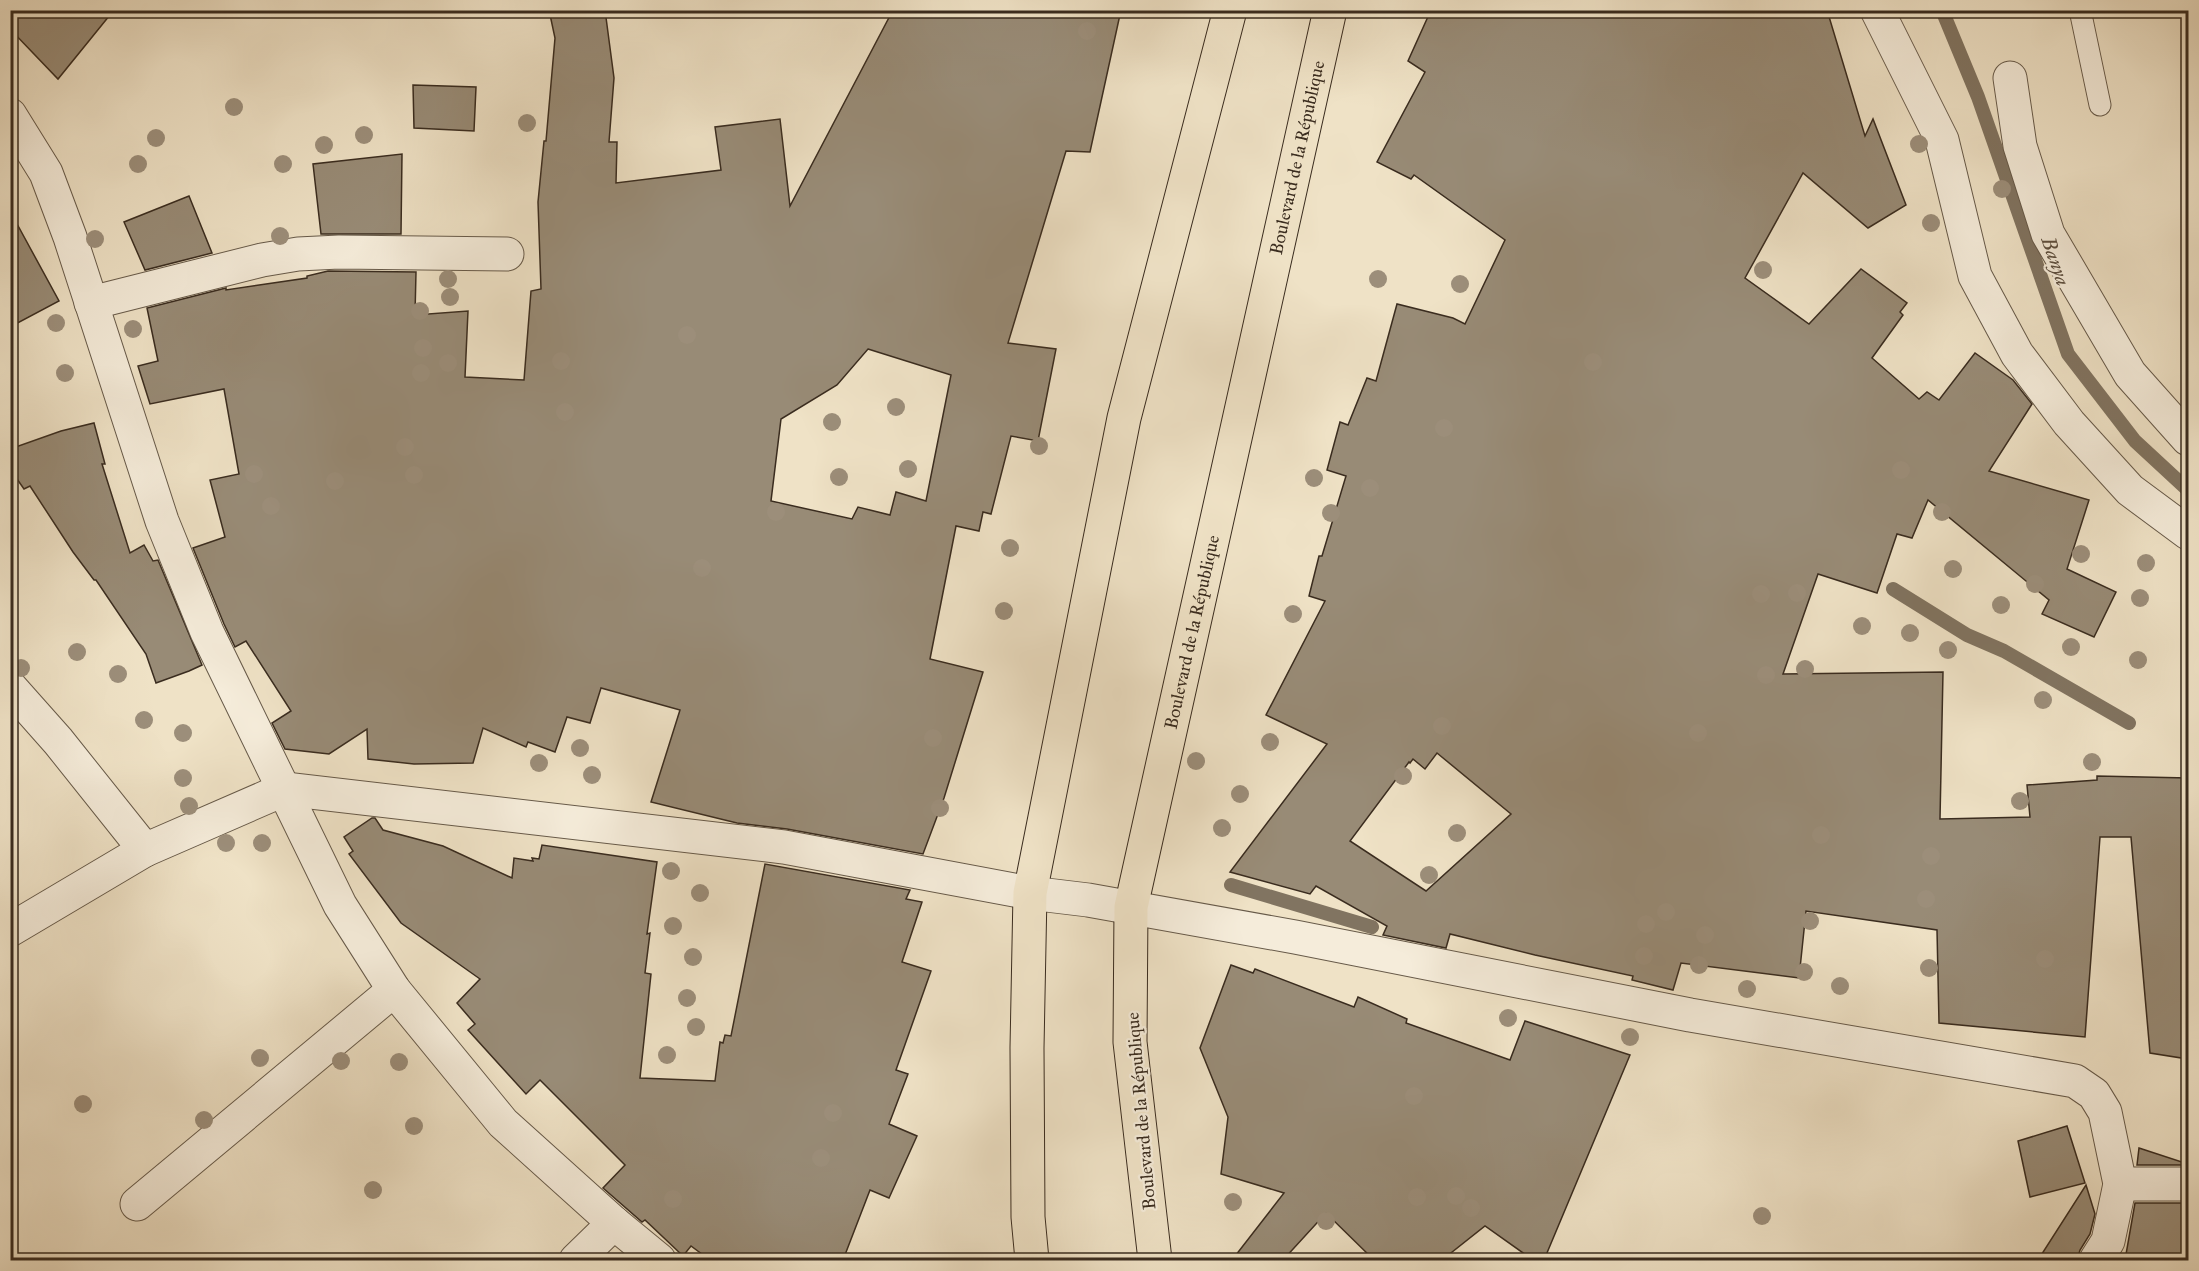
<svg xmlns="http://www.w3.org/2000/svg" width="2199" height="1271" font-family="'IM FELL Great Primer',serif">
  <style>
    .lines { fill: none; stroke-linecap: round; stroke-linejoin: round }
    .stream { stroke: #817461; stroke-width: 14 }
    .building { fill: #988b76; stroke: #3a2c1f; stroke-width: 1.5; fill-rule: evenodd }
    .lane-casing { stroke: #675a49; stroke-width: 23 }
    .street-casing { stroke: #675a49; stroke-width: 35 }
    .primary-casing { stroke: #3a2c1f; stroke-width: 35 }
    .lane { stroke: #f5ecda; stroke-width: 21 }
    .street { stroke: #f5ecda; stroke-width: 33 }
    .primary { stroke: #efe2c6; stroke-width: 33 }
    .tree { fill: #9c8e7a }
    .labels { text-anchor: middle; dominant-baseline: central; stroke-width: 4.5; stroke-linejoin: round; paint-order: stroke }
    .street-label { font-size: 18px; fill: #3a2c1f; stroke: #f5ecda }
    .water-label { font-size: 20px; font-style: italic; fill: #5e5040; stroke: #f5ecda }
  </style>
  <rect width="100%" height="100%" fill="#efe2c6"/>
  <filter id="stains"><feTurbulence type="fractalNoise" baseFrequency=".00333" numOctaves="4"/><feColorMatrix values="0 0 0 0 .2 0 0 0 0 .09 0 0 0 0 .02 0 0 0 .5 -.17"/></filter>
  <radialGradient id="worn" r=".72"><stop offset=".6" stop-color="#630" stop-opacity="0"/><stop offset="1" stop-color="#630" stop-opacity=".3"/></radialGradient>
  <g class="lines">
    <g class="stream">
      <polyline points="1942,10 1978,97 2068,354 2135,441 2188,490"/>
      <polyline points="1893,589 1967,635 2004,651 2129,723"/>
      <polyline points="1231,885 1372,927"/>
    </g>
  </g>
  <g class="building">
    <polygon points="10,10 114,10 58,79 10,29"/>
    <path d="M 549,10 L 605,10 L 614,78 L 609,142 L 617,142 L 616,183 L 721,170 L 715,127 L 780,119 L 790,206 L 893,10 L 1121,10 L 1090,152 L 1066,151 L 1008,343 L 1056,349 L 1038,441 L 1011,436 L 991,514 L 983,512 L 979,531 L 956,526 L 930,659 L 983,672 L 944,798 L 923,854 L 787,829 L 737,823 L 651,802 L 680,710 L 601,688 L 590,723 L 567,717 L 555,752 L 528,742 L 526,747 L 483,728 L 473,763 L 414,764 L 368,759 L 367,729 L 329,754 L 285,749 L 272,723 L 291,711 L 246,641 L 235,647 L 224,624 L 193,548 L 225,537 L 210,480 L 239,474 L 224,389 L 150,404 L 138,366 L 158,361 L 147,308 L 226,288 L 226,290 L 307,278 L 307,276 L 328,271 L 416,272 L 415,315 L 468,311 L 465,377 L 524,380 L 531,291 L 541,289 L 538,202 L 544,141 L 546,141 L 555,38 ZM 868,349 L 951,375 L 926,501 L 896,492 L 890,515 L 858,507 L 852,519 L 771,501 L 781,419 L 837,385 Z"/>
    <path d="M 1431,10 L 1827,10 L 1865,136 L 1873,119 L 1906,205 L 1868,228 L 1803,173 L 1745,278 L 1809,324 L 1861,269 L 1907,303 L 1900,312 L 1903,315 L 1872,358 L 1919,399 L 1927,392 L 1939,400 L 1975,353 L 2013,380 L 2032,404 L 1989,471 L 2089,500 L 2067,569 L 2116,592 L 2094,637 L 2042,614 L 2049,600 L 1928,500 L 1912,538 L 1897,534 L 1877,593 L 1818,574 L 1783,674 L 1943,672 L 1940,819 L 2030,817 L 2027,785 L 2097,780 L 2097,776 L 2188,778 L 2188,1059 L 2150,1053 L 2131,837 L 2100,837 L 2085,1037 L 1939,1023 L 1937,930 L 1806,911 L 1799,978 L 1681,963 L 1673,990 L 1632,980 L 1633,976 L 1535,955 L 1450,934 L 1446,948 L 1383,935 L 1387,926 L 1316,886 L 1310,894 L 1230,872 L 1327,744 L 1266,715 L 1325,601 L 1309,596 L 1319,556 L 1322,556 L 1346,476 L 1327,470 L 1340,422 L 1348,425 L 1367,378 L 1376,381 L 1397,304 L 1453,318 L 1465,324 L 1505,240 L 1414,175 L 1411,179 L 1377,162 L 1425,72 L 1408,61 ZM 1437,753 L 1511,814 L 1426,891 L 1350,841 L 1409,762 L 1410,763 L 1413,759 L 1425,769 Z"/>
    <polygon points="413,85 476,87 474,131 414,128"/>
    <polygon points="402,154 401,234 321,234 313,164"/>
    <polygon points="189,196 212,253 145,270 124,222"/>
    <polygon points="10,211 59,301 10,327"/>
    <polygon points="94,423 105,464 102,464 130,553 144,545 153,561 158,560 202,665 189,671 156,683 146,654 96,580 94,580 73,552 30,486 24,489 10,469 10,449 61,431"/>
    <polygon points="372,818 375,818 383,830 443,846 512,878 514,858 533,861 532,858 539,859 542,845 657,862 647,934 650,933 645,973 651,974 640,1078 715,1081 720,1042 723,1043 725,1035 731,1036 765,864 910,890 906,899 922,902 902,962 931,971 896,1070 908,1074 889,1124 917,1136 889,1198 870,1190 843,1260 710,1260 691,1246 683,1256 645,1220 642,1222 603,1188 625,1165 540,1080 526,1094 468,1030 475,1024 457,1003 480,979 401,923 349,854 353,851 344,837"/>
    <polygon points="1231,965 1253,973 1255,969 1354,1007 1358,997 1407,1019 1406,1023 1510,1060 1525,1021 1630,1055 1544,1260 1533,1260 1485,1226 1442,1260 1374,1260 1326,1213 1283,1260 1232,1260 1284,1193 1221,1174 1228,1117 1200,1048"/>
    <polygon points="2067,1126 2085,1183 2030,1197 2018,1141"/>
    <polygon points="2139,1148 2188,1164 2188,1165 2137,1165"/>
    <polygon points="2086,1185 2095,1214 2090,1234 2080,1250 2077,1260 2038,1260"/>
    <polygon points="2135,1203 2188,1203 2188,1260 2125,1260"/>
  </g>
  <g class="lines">
    <g class="lane-casing">
      <polyline id="lane" points="2080,10 2100,105"/>
    </g>
    <g class="street-casing">
      <g id="street">
        <polyline points="1877,10 1942,140 1975,276 2017,354 2069,423 2130,490 2188,533"/>
        <polyline points="2010,78 2020,146 2048,234 2130,374 2188,439"/>
        <polyline points="10,115 46,173 70,237 162,521 207,632 340,905 394,990 503,1123 614,1223 659,1260"/>
        <polyline points="91,303 262,260 298,254 339,252 507,254"/>
        <polyline points="10,687 58,741 145,850 285,789 784,847 1030,893 1088,900 1295,937 1690,1015 2075,1081 2094,1094 2105,1112 2120,1184 2108,1241 2096,1260"/>
        <polyline points="10,930 145,850"/>
        <polyline points="2120,1184 2188,1184"/>
        <polyline points="137,1204 394,990"/>
        <polyline points="576,1260 614,1223"/>
      </g>
    </g>
    <g class="primary-casing">
      <g id="primary">
        <polyline points="1032,1260 1028,1217 1027,1048 1030,893 1124,418 1230,10"/>
        <path id="s1" d="M 1155,1260 L 1130,1042 L 1131,907 L 1330,10"/>
      </g>
    </g>
    <use href="#lane" class="lane"/>
    <use href="#street" class="street"/>
    <use href="#primary" class="primary"/>
  </g>
  <g class="tree">
    <circle cx="1087" cy="31" r="9"/>
    <circle cx="234" cy="107" r="9"/>
    <circle cx="527" cy="123" r="9"/>
    <circle cx="364" cy="135" r="9"/>
    <circle cx="156" cy="138" r="9"/>
    <circle cx="1919" cy="144" r="9"/>
    <circle cx="324" cy="145" r="9"/>
    <circle cx="138" cy="164" r="9"/>
    <circle cx="283" cy="164" r="9"/>
    <circle cx="2002" cy="189" r="9"/>
    <circle cx="1931" cy="223" r="9"/>
    <circle cx="280" cy="236" r="9"/>
    <circle cx="95" cy="239" r="9"/>
    <circle cx="1763" cy="270" r="9"/>
    <circle cx="448" cy="279" r="9"/>
    <circle cx="1378" cy="279" r="9"/>
    <circle cx="1460" cy="284" r="9"/>
    <circle cx="450" cy="297" r="9"/>
    <circle cx="420" cy="311" r="9"/>
    <circle cx="56" cy="323" r="9"/>
    <circle cx="133" cy="329" r="9"/>
    <circle cx="687" cy="335" r="9"/>
    <circle cx="423" cy="348" r="9"/>
    <circle cx="561" cy="361" r="9"/>
    <circle cx="1593" cy="362" r="9"/>
    <circle cx="448" cy="363" r="9"/>
    <circle cx="65" cy="373" r="9"/>
    <circle cx="421" cy="373" r="9"/>
    <circle cx="896" cy="407" r="9"/>
    <circle cx="565" cy="412" r="9"/>
    <circle cx="832" cy="422" r="9"/>
    <circle cx="1444" cy="428" r="9"/>
    <circle cx="1039" cy="446" r="9"/>
    <circle cx="405" cy="447" r="9"/>
    <circle cx="908" cy="469" r="9"/>
    <circle cx="1901" cy="470" r="9"/>
    <circle cx="254" cy="474" r="9"/>
    <circle cx="414" cy="475" r="9"/>
    <circle cx="839" cy="477" r="9"/>
    <circle cx="1314" cy="478" r="9"/>
    <circle cx="335" cy="481" r="9"/>
    <circle cx="1370" cy="488" r="9"/>
    <circle cx="271" cy="506" r="9"/>
    <circle cx="776" cy="512" r="9"/>
    <circle cx="1942" cy="512" r="9"/>
    <circle cx="1331" cy="513" r="9"/>
    <circle cx="1010" cy="548" r="9"/>
    <circle cx="2081" cy="554" r="9"/>
    <circle cx="2146" cy="563" r="9"/>
    <circle cx="702" cy="568" r="9"/>
    <circle cx="1953" cy="569" r="9"/>
    <circle cx="2035" cy="584" r="9"/>
    <circle cx="1797" cy="593" r="9"/>
    <circle cx="1761" cy="594" r="9"/>
    <circle cx="2140" cy="598" r="9"/>
    <circle cx="2001" cy="605" r="9"/>
    <circle cx="1004" cy="611" r="9"/>
    <circle cx="1293" cy="614" r="9"/>
    <circle cx="1862" cy="626" r="9"/>
    <circle cx="1910" cy="633" r="9"/>
    <circle cx="2071" cy="647" r="9"/>
    <circle cx="1948" cy="650" r="9"/>
    <circle cx="77" cy="652" r="9"/>
    <circle cx="2138" cy="660" r="9"/>
    <circle cx="21" cy="668" r="9"/>
    <circle cx="1805" cy="669" r="9"/>
    <circle cx="118" cy="674" r="9"/>
    <circle cx="1766" cy="675" r="9"/>
    <circle cx="2043" cy="700" r="9"/>
    <circle cx="144" cy="720" r="9"/>
    <circle cx="1442" cy="726" r="9"/>
    <circle cx="183" cy="733" r="9"/>
    <circle cx="1698" cy="733" r="9"/>
    <circle cx="933" cy="738" r="9"/>
    <circle cx="1270" cy="742" r="9"/>
    <circle cx="580" cy="748" r="9"/>
    <circle cx="1196" cy="761" r="9"/>
    <circle cx="2092" cy="762" r="9"/>
    <circle cx="539" cy="763" r="9"/>
    <circle cx="592" cy="775" r="9"/>
    <circle cx="1403" cy="776" r="9"/>
    <circle cx="183" cy="778" r="9"/>
    <circle cx="1240" cy="794" r="9"/>
    <circle cx="2020" cy="801" r="9"/>
    <circle cx="189" cy="806" r="9"/>
    <circle cx="940" cy="808" r="9"/>
    <circle cx="1222" cy="828" r="9"/>
    <circle cx="1457" cy="833" r="9"/>
    <circle cx="1821" cy="835" r="9"/>
    <circle cx="226" cy="843" r="9"/>
    <circle cx="262" cy="843" r="9"/>
    <circle cx="1931" cy="856" r="9"/>
    <circle cx="671" cy="871" r="9"/>
    <circle cx="1429" cy="875" r="9"/>
    <circle cx="700" cy="893" r="9"/>
    <circle cx="1926" cy="899" r="9"/>
    <circle cx="1666" cy="912" r="9"/>
    <circle cx="1810" cy="921" r="9"/>
    <circle cx="1646" cy="924" r="9"/>
    <circle cx="673" cy="926" r="9"/>
    <circle cx="1705" cy="935" r="9"/>
    <circle cx="1644" cy="956" r="9"/>
    <circle cx="693" cy="957" r="9"/>
    <circle cx="2045" cy="959" r="9"/>
    <circle cx="1699" cy="965" r="9"/>
    <circle cx="1929" cy="968" r="9"/>
    <circle cx="1804" cy="972" r="9"/>
    <circle cx="1840" cy="986" r="9"/>
    <circle cx="1747" cy="989" r="9"/>
    <circle cx="687" cy="998" r="9"/>
    <circle cx="1508" cy="1018" r="9"/>
    <circle cx="696" cy="1027" r="9"/>
    <circle cx="1630" cy="1037" r="9"/>
    <circle cx="667" cy="1055" r="9"/>
    <circle cx="260" cy="1058" r="9"/>
    <circle cx="341" cy="1061" r="9"/>
    <circle cx="399" cy="1062" r="9"/>
    <circle cx="1414" cy="1096" r="9"/>
    <circle cx="83" cy="1104" r="9"/>
    <circle cx="833" cy="1113" r="9"/>
    <circle cx="204" cy="1120" r="9"/>
    <circle cx="414" cy="1126" r="9"/>
    <circle cx="821" cy="1158" r="9"/>
    <circle cx="373" cy="1190" r="9"/>
    <circle cx="1456" cy="1196" r="9"/>
    <circle cx="1417" cy="1197" r="9"/>
    <circle cx="673" cy="1199" r="9"/>
    <circle cx="1233" cy="1202" r="9"/>
    <circle cx="1471" cy="1208" r="9"/>
    <circle cx="1762" cy="1216" r="9"/>
    <circle cx="1326" cy="1221" r="9"/>
  </g>
  <g class="labels">
    <g class="street-label">
      <text stroke="none"><textPath href="#s1" startOffset="1122">Boulevard de la République</textPath></text>
      <text stroke="none"><textPath href="#s1" startOffset="636">Boulevard de la République</textPath></text>
      <text transform="translate(1141 1111) rotate(-95)">Boulevard de la République</text>
    </g>
    <g class="water-label">
      <text transform="translate(2056 261) rotate(71)">Banya</text>
    </g>
  </g>
  <rect width="2199" height="1271" fill="none" stroke="#efe2c6" stroke-width="36"/>
  <rect x="12" y="12" width="2175" height="1247" fill="none" stroke="#3a2c1f" stroke-width="3"/>
  <rect x="18" y="18" width="2163" height="1235" fill="none" stroke="#3a2c1f" stroke-width="1.5"/>
  <rect width="100%" height="100%" filter="url(#stains)"/>
  <rect width="100%" height="100%" fill="url(#worn)"/>
</svg>
